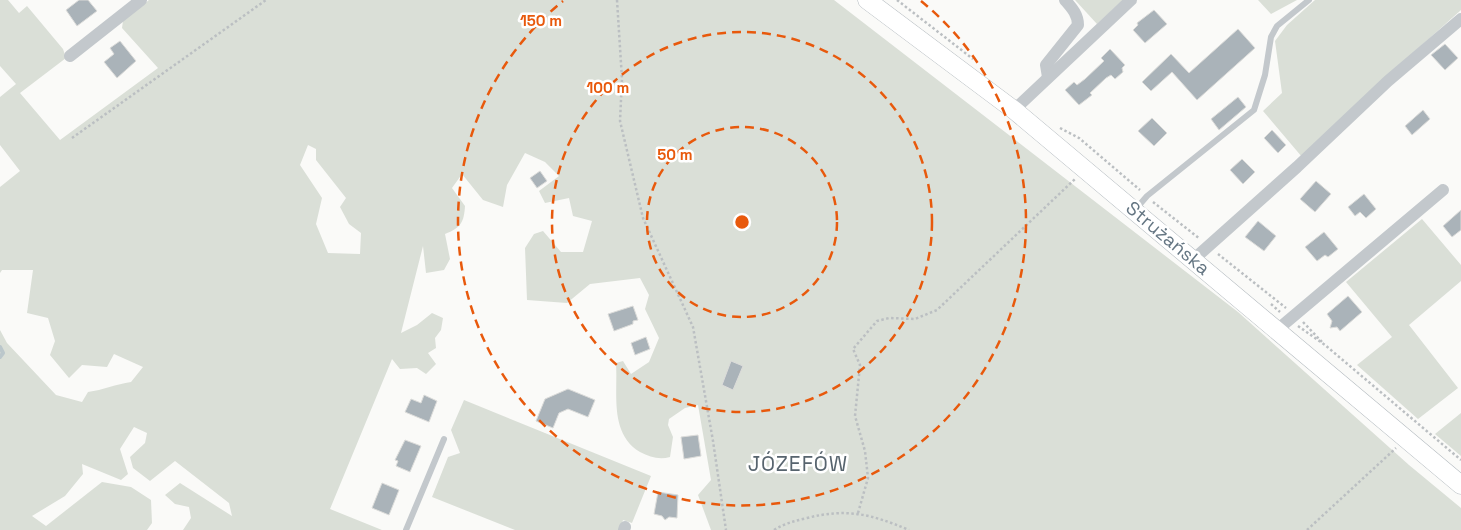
<svg xmlns="http://www.w3.org/2000/svg" width="1461" height="530" font-family="'Space Grotesk',sans-serif">
  <style>
    .green { fill: #dadfd7; fill-rule: evenodd }
    .lines { fill: none; stroke-linecap: round; stroke-linejoin: round }
    .stream { stroke: #bbc7cb; stroke-width: 4 }
    .building { fill: #aab3b9; stroke: #dcdcda }
    .secondary-casing { stroke: #b3babf; stroke-width: 19 }
    .path { stroke: #bbbfc2; stroke-width: 2.5; stroke-dasharray: 2.5 2.5; stroke-linecap: butt }
    .service { stroke: #c3c8cc; stroke-width: 6 }
    .minor { stroke: #c3c8cc; stroke-width: 12 }
    .secondary { stroke: #fff; stroke-width: 18 }
    .ring { fill: none; stroke: #e8590c; stroke-width: 2.5; stroke-dasharray: 9 6 }
    .labels { text-anchor: middle; dominant-baseline: central; stroke-width: 5; stroke-linejoin: round; paint-order: stroke }
    .street-label { font-size: 19px; fill: #657683; stroke: #fff }
    .quarter-label { font-size: 21px; letter-spacing: 1px; fill: #57646e; stroke: #fff }
    .centre { fill: #e8590c; stroke: #fff; stroke-width: 2.5 }
    .ring-label { font-size: 15px; text-anchor: middle; font-weight: bold; fill: #e8590c; stroke: #fff; stroke-width: 5; stroke-linejoin: round; paint-order: stroke }
  </style>
  <rect width="100%" height="100%" fill="#fafaf8"/>
  <g class="green">
    <path d="M 0,0 L 8,0 L 19,13 L 27,6 L 63,49 L 66,58 L 20,93 L 60,140 L 158,68 L 122,28 L 123,21 L 149,0 L 834,0 L 1238,312 L 1409,465 L 1461,508 L 1461,530 L 711,530 L 698,495 L 711,480 L 698,405 L 685,408 L 669,419 L 668,425 L 673,437 L 670,457 C 659,460 650,457 640,452 C 609,433 618,394 616,363 L 623,361 L 631,374 L 649,362 L 659,338 L 645,309 L 649,295 L 640,278 L 590,284 L 567,303 L 527,300 L 525,248 L 534,234 L 543,231 L 561,252 L 583,252 L 592,221 L 573,216 L 569,198 L 545,203 L 539,191 L 559,176 L 545,162 L 525,153 L 507,185 L 503,207 L 483,200 L 462,174 L 452,188 L 465,206 C 464,222 461,228 445,234 L 450,259 L 444,270 L 426,273 L 423,246 L 401,333 L 417,325 L 432,313 L 443,318 L 441,330 L 435,338 L 436,348 L 428,353 L 436,364 L 426,374 L 417,368 L 400,369 L 392,359 L 330,509 L 382,530 L 183,530 L 191,518 L 189,507 L 175,504 L 165,495 L 180,483 L 232,516 L 229,503 L 175,461 L 150,481 L 133,468 L 130,457 L 145,443 L 147,433 L 134,427 L 120,449 L 128,474 L 121,480 L 82,464 L 83,474 L 65,496 L 32,516 L 46,526 L 102,482 L 131,487 L 151,500 L 152,523 L 147,530 L 0,530 L 0,330 L 7,343 L 56,395 L 82,402 L 88,392 C 103,390 116,384 131,382 L 143,367 L 114,354 L 107,367 L 82,365 L 69,378 L 50,355 L 55,341 L 48,318 L 27,313 L 33,270 L 2,270 L 0,273 L 0,187 L 20,171 L 0,145 L 0,97 L 16,84 L 0,66 ZM 308,145 L 316,149 L 316,160 L 346,198 L 340,207 L 349,224 L 361,233 L 360,254 L 328,253 L 316,224 L 322,198 L 300,165 Z"/>
    <polygon points="1075,0 1123,0 1097,24"/>
    <polygon points="1258,0 1297,0 1271,14"/>
    <polygon points="1315,0 1461,0 1461,10 1365,96 1302,157 1263,111 1282,93 1275,41 1287,25"/>
    <polygon points="1422,219 1461,265 1461,281 1409,325 1458,388 1418,419 1357,365 1392,337 1346,282"/>
    <polygon points="464,400 651,476 632,523 623,520 620,530 515,530 432,497 448,457 460,453 451,430"/>
    <polygon points="1461,413 1461,456 1435,434"/>
  </g>
  <g class="lines">
    <polyline class="stream" points="0,347 3,353 0,357"/>
  </g>
  <g class="building">
    <polygon points="79,0 88,0 97,11 77,26 66,10"/>
    <polygon points="1154,10 1167,24 1145,43 1133,30 1138,25 1137,23"/>
    <polygon points="1238,29 1255,48 1197,100 1172,72 1151,91 1142,82 1171,54 1189,73"/>
    <polygon points="120,41 136,61 117,78 104,62 114,54 110,48"/>
    <polygon points="1445,44 1458,58 1445,70 1431,55"/>
    <polygon points="1110,49 1125,65 1122,68 1123,72 1115,79 1111,75 1106,78 1090,93 1092,95 1079,105 1065,90 1074,82 1077,85 1085,79 1104,61 1101,58"/>
    <polygon points="1238,97 1246,107 1219,130 1211,119"/>
    <polygon points="1423,110 1430,119 1412,135 1405,126"/>
    <polygon points="1152,118 1167,133 1154,146 1138,131"/>
    <polygon points="1272,130 1286,145 1278,153 1264,138"/>
    <polygon points="1242,159 1255,172 1243,184 1230,170"/>
    <polygon points="540,171 547,181 537,188 530,178"/>
    <polygon points="1316,181 1331,194 1315,212 1300,199"/>
    <polygon points="1364,194 1376,209 1366,218 1360,212 1355,216 1348,207"/>
    <polygon points="1461,210 1461,230 1452,237 1443,226"/>
    <polygon points="1258,221 1276,236 1264,251 1245,237"/>
    <polygon points="1324,232 1338,249 1328,257 1325,255 1317,261 1305,247"/>
    <polygon points="1348,296 1362,312 1340,331 1337,327 1330,328 1332,321 1327,314"/>
    <polygon points="633,306 638,320 633,321 633,324 614,331 608,314"/>
    <polygon points="646,337 650,349 635,355 631,343"/>
    <polygon points="731,361 743,366 733,390 722,385"/>
    <polygon points="568,389 595,400 588,417 568,409 559,413 553,428 536,421 545,399"/>
    <polygon points="424,395 437,401 429,422 405,412 411,399 421,403"/>
    <polygon points="698,435 701,456 684,459 681,437"/>
    <polygon points="405,440 421,446 410,472 396,466 398,461 395,460"/>
    <polygon points="382,483 399,490 389,515 372,508"/>
    <polygon points="658,492 678,495 677,518 669,517 665,520 662,516 654,514"/>
  </g>
  <g class="lines">
    <g class="secondary-casing">
      <polyline id="secondary" points="867,0 1014,110 1461,485"/>
    </g>
    <g class="path">
      <polyline points="617,0 622,79 620,121 643,218 693,327 713,441 726,530"/>
      <polyline points="897,0 973,59"/>
      <polyline points="1060,128 1079,138 1140,190"/>
      <polyline points="72,138 266,0"/>
      <polyline points="1153,202 1200,239"/>
      <polyline points="1218,254 1286,308"/>
      <polyline points="1271,304 1280,312"/>
      <polyline points="1303,322 1322,342"/>
      <polyline points="1298,326 1325,345 1461,460"/>
      <polyline points="858,513 868,478 865,451 855,416 860,365 853,349 877,321 889,318 915,319 937,310 1075,179"/>
      <path d="M 774,530 C 785,523 795,521 807,518 C 847,508 871,514 909,530"/>
      <polyline points="1307,530 1396,448"/>
    </g>
    <g class="service">
      <polyline points="1135,210 1147,196 1254,110 1265,75 1271,37 1277,26 1309,0"/>
      <polyline points="406,530 444,439"/>
    </g>
    <g class="minor">
      <polyline points="70,56 141,0"/>
      <path d="M 1048,77 L 1046,65 L 1078,25 C 1078,14 1071,7 1065,0"/>
      <polyline points="1014,110 1131,0"/>
      <polyline points="1194,259 1297,167 1388,81 1461,19"/>
      <polyline points="1277,330 1443,190"/>
      <polyline points="624,530 625,527"/>
    </g>
    <use href="#secondary" class="secondary"/>
  </g>
  <g class="ring">
    <circle cx="742" cy="222" r="95"/>
    <circle cx="742" cy="222" r="190"/>
    <path d="M921 1A284 284 0 1 1 563 1"/>
  </g>
  <g class="labels">
    <g class="street-label">
      <text transform="translate(1168 238) rotate(40)">Strużańska</text>
    </g>
    <g class="quarter-label">
      <text x="798" y="463">JÓZEFÓW</text>
    </g>
  </g>
  <circle cx="742" cy="222" r="8" class="centre"/>
  <g class="ring-label">
    <text x="541" y="26">150 m</text>
    <text x="608" y="93">100 m</text>
    <text x="675" y="160">50 m</text>
  </g>
</svg>
